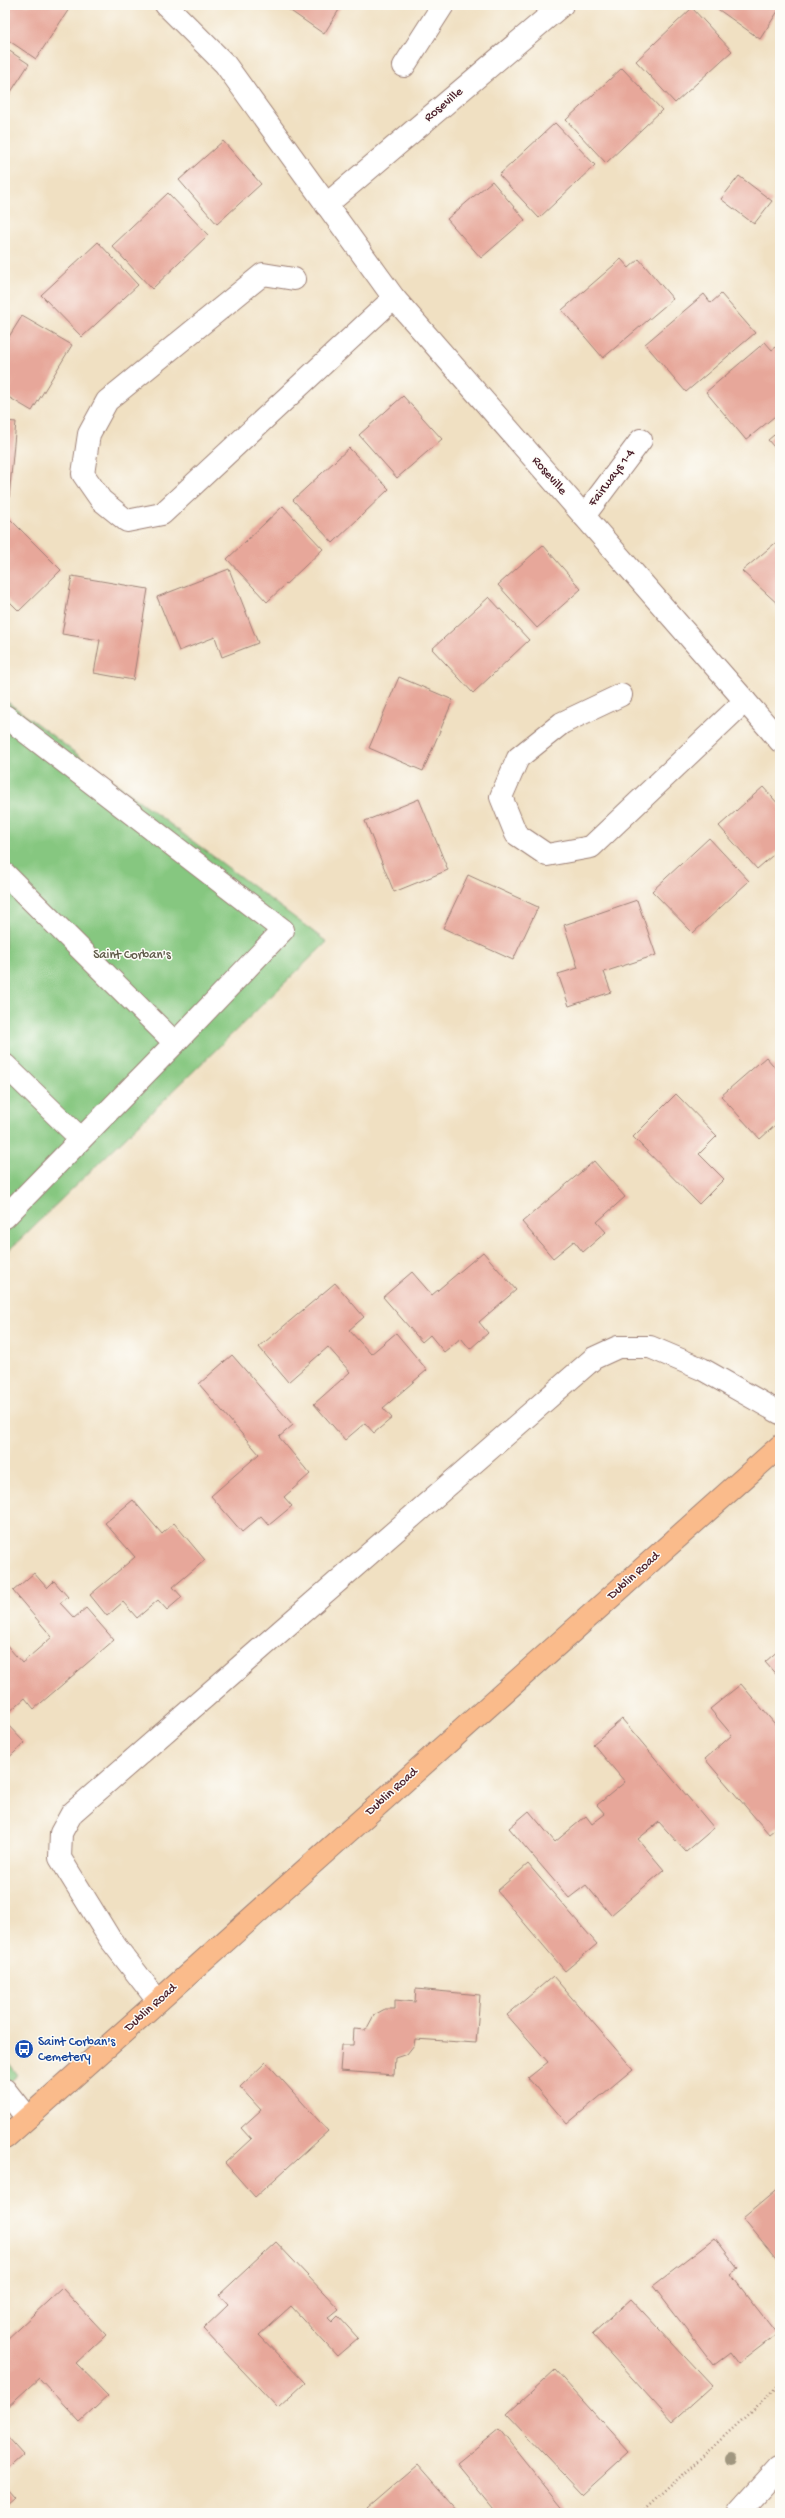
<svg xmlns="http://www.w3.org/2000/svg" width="785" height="2518" font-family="'Gochi Hand',sans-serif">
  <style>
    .green { fill: #86c780; stroke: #687356 }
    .building { fill: #e7a79a }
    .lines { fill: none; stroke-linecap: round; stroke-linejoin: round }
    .minor-casing { stroke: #9d8076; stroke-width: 24 }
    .major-casing { stroke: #9d8076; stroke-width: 24 }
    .path { stroke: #9d8076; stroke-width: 2.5; stroke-dasharray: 1 3; stroke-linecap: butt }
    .minor { stroke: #fff; stroke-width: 22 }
    .major { stroke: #fabb8b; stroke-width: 22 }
    .tree { fill: #a0967f }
    .labels { text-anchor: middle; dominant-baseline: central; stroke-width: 3; stroke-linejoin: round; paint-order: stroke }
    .street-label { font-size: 13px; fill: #4a1f2b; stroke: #fdfcf7 }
    .park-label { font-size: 13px; fill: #5f5a49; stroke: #fdfcf7 }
    .transit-label { font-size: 13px; fill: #164399; stroke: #fdfcf7; text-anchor: start }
  </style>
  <rect width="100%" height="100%" fill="#fdfcf7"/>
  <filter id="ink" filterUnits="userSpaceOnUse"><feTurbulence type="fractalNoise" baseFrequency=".025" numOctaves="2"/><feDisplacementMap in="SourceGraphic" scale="8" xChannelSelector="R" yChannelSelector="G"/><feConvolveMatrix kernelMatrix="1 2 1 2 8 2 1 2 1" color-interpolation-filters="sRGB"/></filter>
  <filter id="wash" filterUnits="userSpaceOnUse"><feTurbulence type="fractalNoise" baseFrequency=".012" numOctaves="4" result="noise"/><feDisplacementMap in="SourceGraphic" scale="16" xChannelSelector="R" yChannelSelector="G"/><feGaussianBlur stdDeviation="0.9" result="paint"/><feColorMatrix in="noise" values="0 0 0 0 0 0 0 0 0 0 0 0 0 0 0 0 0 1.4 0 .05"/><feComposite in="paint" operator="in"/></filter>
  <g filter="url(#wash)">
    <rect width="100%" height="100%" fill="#f0e0c2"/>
    <g class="green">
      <polygon points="5,700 327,942 5,1254"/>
      <polygon points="5,2058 18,2075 5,2086"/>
    </g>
    <g id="blocks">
      <g class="building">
        <polygon points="5,5 63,5 69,9 36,59 5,38"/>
        <polygon points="282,5 342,5 324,34"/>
        <polygon points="712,5 780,5 780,8 760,39"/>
        <polygon points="692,8 732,51 675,103 636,61"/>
        <polygon points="5,48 29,64 5,101"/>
        <polygon points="622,68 662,110 606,163 566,120"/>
        <polygon points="555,123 595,165 539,218 499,175"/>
        <polygon points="223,141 261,184 217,224 179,180"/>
        <polygon points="739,176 772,201 754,224 721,199"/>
        <polygon points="492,181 525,220 481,258 447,219"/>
        <polygon points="168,193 208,235 152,289 112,246"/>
        <polygon points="98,242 138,285 82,337 41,295"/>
        <polygon points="621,259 629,268 639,259 673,299 603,358 562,310"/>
        <polygon points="704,294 711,303 721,294 755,333 686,392 645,344"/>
        <polygon points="22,316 72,345 32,411 5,395 5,343"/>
        <polygon points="765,342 772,350 780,344 780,412 746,440 706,392"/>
        <polygon points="403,396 442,439 397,478 359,435"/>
        <polygon points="5,421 16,422 9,498 5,498"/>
        <polygon points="780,430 780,454 768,440"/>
        <polygon points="349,448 389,489 333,543 293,500"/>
        <polygon points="283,506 323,549 267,602 227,559"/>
        <polygon points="6,515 61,570 19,611 5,597"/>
        <polygon points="780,539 780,606 742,571"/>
        <polygon points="543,545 581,589 537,628 498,585"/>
        <polygon points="229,569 258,643 222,657 215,637 179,651 157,597"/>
        <polygon points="72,576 148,589 133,680 94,673 100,640 62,634"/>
        <polygon points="489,597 529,640 473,693 432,649"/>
        <polygon points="399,677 453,700 423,771 369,748"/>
        <polygon points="763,787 780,806 780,849 757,869 719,826"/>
        <polygon points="419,799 448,870 394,892 365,821"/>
        <polygon points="709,838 749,881 693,933 652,891"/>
        <polygon points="468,875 538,907 513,960 443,928"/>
        <polygon points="637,900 656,955 604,972 611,992 569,1006 558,974 578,968 564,925"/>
        <polygon points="766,1057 780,1073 780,1121 760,1139 721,1096"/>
        <polygon points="676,1094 717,1136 699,1154 724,1179 699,1204 633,1137"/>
        <polygon points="594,1161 625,1197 597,1222 606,1232 583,1252 574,1241 553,1258 522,1222"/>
        <polygon points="483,1252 516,1290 479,1322 488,1333 470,1349 461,1338 444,1352 430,1335 422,1342 383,1297 412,1272 432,1295"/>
        <polygon points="335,1283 364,1317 349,1330 371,1354 396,1333 427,1370 383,1408 392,1418 374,1433 365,1423 345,1440 314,1404 350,1372 328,1347 288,1382 259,1347"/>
        <polygon points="232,1355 293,1425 279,1437 310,1474 284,1497 292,1506 269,1525 261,1516 242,1532 211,1496 259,1454 199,1384"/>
        <polygon points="133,1500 162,1534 174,1523 205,1560 173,1587 182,1597 167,1610 158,1600 137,1618 123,1602 107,1616 90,1595 135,1557 105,1523"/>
        <polygon points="34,1573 47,1588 54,1581 68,1597 60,1603 74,1618 86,1608 114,1640 34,1709 25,1698 8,1713 5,1709 5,1643 22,1663 52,1637 13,1591"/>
        <polygon points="780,1649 780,1679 765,1662"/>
        <polygon points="741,1684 780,1730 780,1825 769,1834 705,1759 732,1735 710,1709"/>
        <polygon points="622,1719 714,1828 686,1852 659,1822 638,1839 664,1870 611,1915 586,1885 569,1898 509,1828 529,1811 555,1842 586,1816 592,1824 605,1814 597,1805 625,1782 593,1744"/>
        <polygon points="5,1722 25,1743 5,1761"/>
        <polygon points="528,1864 597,1944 565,1971 497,1891"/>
        <polygon points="553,1976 633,2069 567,2124 528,2078 548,2062 507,2015"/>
        <polygon points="416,1989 480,1995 476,2043 415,2039 414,2045 407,2054 395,2058 394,2075 340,2071 342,2045 353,2045 354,2029 366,2030 374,2015 385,2009 395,2009 395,2000 415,2002"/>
        <polygon points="266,2062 328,2131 255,2197 225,2163 251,2139 241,2128 261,2110 240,2087"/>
        <polygon points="780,2187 780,2263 743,2218"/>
        <polygon points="715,2238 739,2269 731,2275 777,2334 738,2364 730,2353 714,2365 653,2286"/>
        <polygon points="276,2242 339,2309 328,2318 332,2322 338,2316 358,2338 337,2356 291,2306 259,2335 305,2383 278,2408 203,2329 228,2305 219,2295"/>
        <polygon points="62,2288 106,2335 76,2363 108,2396 80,2422 39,2378 5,2409 5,2341"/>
        <polygon points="631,2299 712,2386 672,2422 592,2334"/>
        <polygon points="555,2370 629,2452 583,2494 507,2414"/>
        <polygon points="499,2429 565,2511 562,2513 498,2513 457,2463"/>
        <polygon points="5,2435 23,2455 5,2471"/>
        <polygon points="418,2465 460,2513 370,2513 367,2509"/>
        <polygon points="5,2488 14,2498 5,2506"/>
      </g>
    </g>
  </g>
  <g filter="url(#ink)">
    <use href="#blocks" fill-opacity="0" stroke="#9d8076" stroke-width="1"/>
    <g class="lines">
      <g class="minor-casing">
        <g id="minor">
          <polyline points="166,5 225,64 394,298 780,741"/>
          <polyline points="404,66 443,5"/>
          <polyline points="326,205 562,5"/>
          <polyline points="294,279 263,274 107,401 89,434 83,474 101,500 127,521 162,514 394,298"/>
          <polyline points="584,516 641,440"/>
          <polyline points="621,695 562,723 518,758 501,797 516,834 547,855 591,847 745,701"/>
          <polyline points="5,716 283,930 175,1043"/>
          <polyline points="5,874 175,1043 5,1217"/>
          <polyline points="5,1065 81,1139"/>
          <polyline points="158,2001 110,1939 60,1858 61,1833 72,1813 594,1358 618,1347 650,1347 702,1369 780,1413"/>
          <polyline points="5,2090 27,2118"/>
          <polyline points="738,2513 780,2467"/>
        </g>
      </g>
      <g class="major-casing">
        <polyline id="major" points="5,2138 780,1446"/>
      </g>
      <polyline class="path" points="641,2513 780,2385"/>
      <use href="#minor" class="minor"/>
      <use href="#major" class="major"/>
    </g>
    <circle class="tree" cx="732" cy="2460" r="6"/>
  </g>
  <defs>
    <g id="bus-disc" transform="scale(1)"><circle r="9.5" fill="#1a4fb4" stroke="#fdfcf7"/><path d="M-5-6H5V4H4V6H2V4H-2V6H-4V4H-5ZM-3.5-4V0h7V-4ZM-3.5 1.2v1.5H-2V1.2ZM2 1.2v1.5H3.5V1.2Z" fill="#fff"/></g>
  </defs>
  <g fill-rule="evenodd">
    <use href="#bus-disc" x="24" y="2049"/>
  </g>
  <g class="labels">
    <g class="street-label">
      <text transform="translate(444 105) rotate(-40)">Roseville</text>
      <text transform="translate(549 476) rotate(49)">Roseville</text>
      <text transform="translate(612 478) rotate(-53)">Fairways 1-4</text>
      <text transform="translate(634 1576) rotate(-42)">Dublin Road</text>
      <text transform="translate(392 1792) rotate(-42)">Dublin Road</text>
      <text transform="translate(151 2008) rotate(-42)">Dublin Road</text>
    </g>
    <g class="park-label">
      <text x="132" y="955">Saint Corban's</text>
    </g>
    <g class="transit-label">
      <text x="38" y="2042">Saint Corban's<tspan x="38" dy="15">Cemetery</tspan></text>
    </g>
  </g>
  <rect width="785" height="2518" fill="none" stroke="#fdfcf7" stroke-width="20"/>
</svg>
